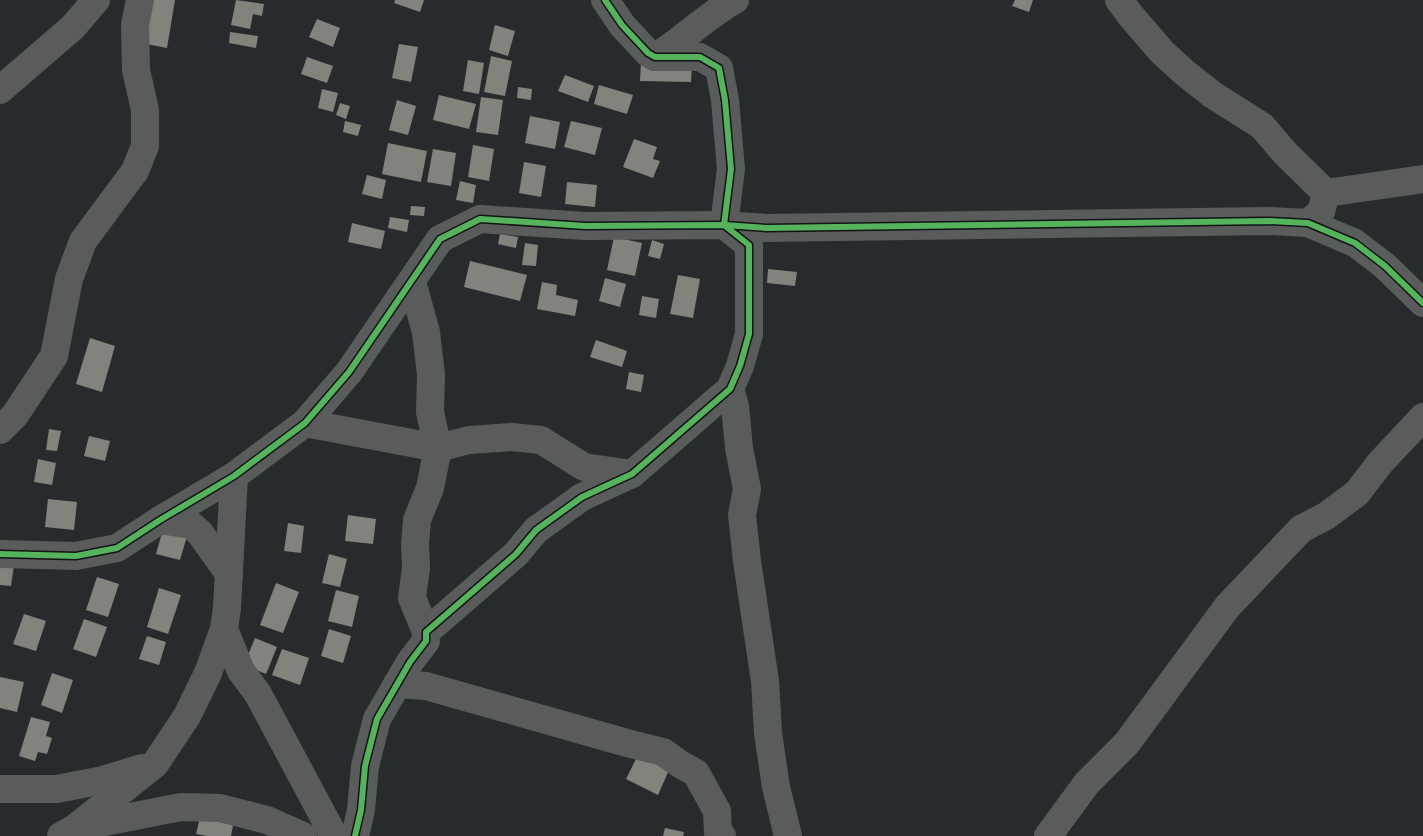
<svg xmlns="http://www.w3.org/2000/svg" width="1423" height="836" font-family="Manrope,sans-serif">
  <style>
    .building { fill: #81837c }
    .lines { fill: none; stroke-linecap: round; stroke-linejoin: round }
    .minor { stroke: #5a5c5c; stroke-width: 28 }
    .cycleway-casing { stroke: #111314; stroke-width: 9 }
    .cycleway { stroke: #56b35d; stroke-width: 6 }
  </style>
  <rect width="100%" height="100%" fill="#282b2d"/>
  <g class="building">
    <polygon points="149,0 175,0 167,48 141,43"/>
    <polygon points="236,0 264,4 262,16 253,14 250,29 231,25"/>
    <polygon points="395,0 424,0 420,12 394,3"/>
    <polygon points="1015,0 1033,0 1029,12 1012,6"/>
    <polygon points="317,19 340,28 333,47 309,37"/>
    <polygon points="495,25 515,31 508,56 489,50"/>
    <polygon points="230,32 258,36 256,48 229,43"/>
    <polygon points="399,44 418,47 411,82 392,78"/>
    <polygon points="491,56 512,61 505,96 484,92"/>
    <polygon points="307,57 333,66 327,83 301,74"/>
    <polygon points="468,60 484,63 479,94 463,91"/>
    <polygon points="641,62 692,64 691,82 640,81"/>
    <polygon points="565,75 594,86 588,102 558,91"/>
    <polygon points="599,85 633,95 627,114 594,104"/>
    <polygon points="518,87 532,89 531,100 517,98"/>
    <polygon points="322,89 338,93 333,112 318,108"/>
    <polygon points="439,95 476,104 469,129 433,120"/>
    <polygon points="481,97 503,100 498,135 476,132"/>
    <polygon points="397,100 416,106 408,135 389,130"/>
    <polygon points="340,103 350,106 346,119 336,115"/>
    <polygon points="530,116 560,122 555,149 525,143"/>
    <polygon points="345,121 361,125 358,136 343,132"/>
    <polygon points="571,121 602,128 595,155 564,147"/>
    <polygon points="634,139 657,147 653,159 660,161 653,178 623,167"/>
    <polygon points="388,143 427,151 421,182 382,174"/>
    <polygon points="473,145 494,149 489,181 468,177"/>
    <polygon points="433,149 456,153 451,186 427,182"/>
    <polygon points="524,162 546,166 541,197 519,193"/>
    <polygon points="367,175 386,180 382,199 362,194"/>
    <polygon points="460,181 476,185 473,203 456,200"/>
    <polygon points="567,182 597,185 595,207 565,204"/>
    <polygon points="411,206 425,207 424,216 410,215"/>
    <polygon points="390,217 409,220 407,232 388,228"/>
    <polygon points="352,223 385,231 381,249 348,242"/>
    <polygon points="500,234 518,237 516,248 498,244"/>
    <polygon points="614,237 642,243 635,276 607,270"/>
    <polygon points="652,240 664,244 660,259 648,256"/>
    <polygon points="525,243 538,245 536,266 522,265"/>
    <polygon points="470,261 527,275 520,301 464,287"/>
    <polygon points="768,269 797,272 795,286 767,283"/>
    <polygon points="678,275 700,279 693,318 670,314"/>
    <polygon points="605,278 626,284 620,307 599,301"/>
    <polygon points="542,282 557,285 556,295 578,300 575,316 537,309"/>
    <polygon points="642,296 659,299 656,318 639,315"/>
    <polygon points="90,338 115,346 102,392 76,384"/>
    <polygon points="596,340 627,351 622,367 590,357"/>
    <polygon points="629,372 644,375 641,392 626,389"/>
    <polygon points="49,429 61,431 57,451 46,450"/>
    <polygon points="89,436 110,441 105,461 84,456"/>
    <polygon points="38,459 56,463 52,485 34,482"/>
    <polygon points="48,499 77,502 74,530 45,527"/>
    <polygon points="348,515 376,519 373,544 345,541"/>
    <polygon points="288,523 304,526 301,553 284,551"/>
    <polygon points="164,526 188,533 180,560 156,554"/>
    <polygon points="329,554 347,559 340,587 322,583"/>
    <polygon points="0,563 14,565 11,586 0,585"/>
    <polygon points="97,577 119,584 108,617 86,610"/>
    <polygon points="276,583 299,592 283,633 260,625"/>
    <polygon points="159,588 181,595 168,634 147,627"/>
    <polygon points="336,590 359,596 352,627 328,621"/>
    <polygon points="24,614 46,621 36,651 13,644"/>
    <polygon points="84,619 107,627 96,657 73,649"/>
    <polygon points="329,629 351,636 343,663 321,656"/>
    <polygon points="147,636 166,642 159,665 139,659"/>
    <polygon points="255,638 277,647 266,674 244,665"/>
    <polygon points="282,649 309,658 300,685 272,675"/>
    <polygon points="52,673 73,680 62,713 41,705"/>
    <polygon points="0,677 24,682 17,712 0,708"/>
    <polygon points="31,717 50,722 46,736 52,738 47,754 38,752 35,761 19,756"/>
    <polygon points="638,755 669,770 658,795 626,779"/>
    <polygon points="201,813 234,820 231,836 207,836 196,834"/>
    <polygon points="665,828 684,832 683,836 663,836"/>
  </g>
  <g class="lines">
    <g class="minor">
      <polyline points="1119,0 1131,16 1162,52 1185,73 1213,95 1262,126 1285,153 1326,193 1321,212 1308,223"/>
      <path d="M 655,57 C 683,40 706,16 735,0"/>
      <polyline points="0,90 73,27 96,0"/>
      <polyline points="1326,193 1423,179"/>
      <polyline points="412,282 426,332 431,375 430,412 438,448 430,488 417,520 415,544 416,568 412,598 426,632"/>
      <polyline points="730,389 735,406 739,448 747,489 742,515 747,561 765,681 768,733 776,787 788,836"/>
      <polyline points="305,423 438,448 469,440 512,437 541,440 584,467 632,474"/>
      <polyline points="0,430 15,415 54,356 69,279 83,241 135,171 145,146 145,110 136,70 135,25 140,0"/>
      <polyline points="160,520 191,525 200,533 229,574"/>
      <polyline points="0,554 76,556 117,548 160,520 234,476 305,423 349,372 440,239 480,219 585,226 724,225 766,228 1268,221 1308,223 1355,243 1385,266 1423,303"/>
      <polyline points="224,629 241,671 258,694 334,836"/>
      <polyline points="397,684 426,686 627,743 663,752 680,764 696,773 717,811 718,833 722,836"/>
      <polyline points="0,789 57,789 103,780 142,768"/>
      <polyline points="79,827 181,807 220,808 267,820 303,836"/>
      <polyline points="61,836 75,828 155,764 187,716 208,673 224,629 227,608 234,476"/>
      <polyline points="355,836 361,810 365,766 377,719 410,662 426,641 426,632 516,554 536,530 582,497 632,474 730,389 740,366 749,334 749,245 724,225 731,169 725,100 719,68 700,57 655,57 648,53 622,25 605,0"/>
      <polyline points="1048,836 1087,783 1127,743 1227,607 1301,529 1326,516 1357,493 1380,463 1423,417"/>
    </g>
    <g class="cycleway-casing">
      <g id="cycleway">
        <polyline points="0,554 76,556 117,548 160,520 234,476 305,423 349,372 440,239 480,219 585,226 724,225 766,228 1268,221 1308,223 1355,243 1385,266 1423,303"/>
        <polyline points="355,836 361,810 365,766 377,719 410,662 426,641 426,632 516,554 536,530 582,497 632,474 730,389 740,366 749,334 749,245 724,225 731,169 725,100 719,68 700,57 655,57 648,53 622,25 605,0"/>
      </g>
    </g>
    <use href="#cycleway" class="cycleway"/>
  </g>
</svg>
